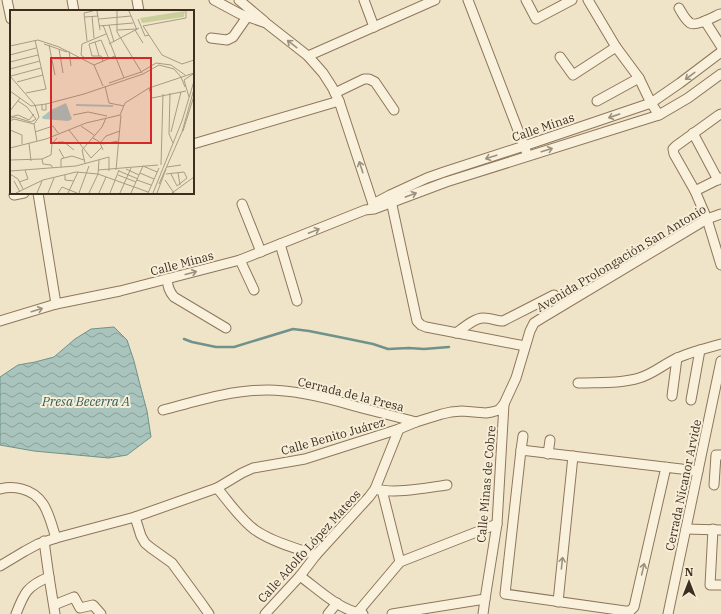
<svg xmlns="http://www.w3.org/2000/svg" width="721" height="614" font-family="'IBM Plex Serif',serif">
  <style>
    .water { fill: url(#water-waves); stroke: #6f938a }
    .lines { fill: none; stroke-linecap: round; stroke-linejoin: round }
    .stream { stroke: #6f938a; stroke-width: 2.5 }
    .minor-casing { stroke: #8d765c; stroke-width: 11 }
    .minor { stroke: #faf1dc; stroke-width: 9 }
    .oneway { stroke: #9c907e }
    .labels { text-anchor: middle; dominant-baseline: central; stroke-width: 4; stroke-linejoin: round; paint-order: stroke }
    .street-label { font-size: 12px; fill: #3d2e20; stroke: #f7eed8 }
    .water-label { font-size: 13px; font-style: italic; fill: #2f5d5a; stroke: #f7eed8 }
    .inset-river { fill: none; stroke: #a9c4bc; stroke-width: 2 }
    .inset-road { fill: none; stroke: #a89b85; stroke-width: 1 }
    .view { fill: #d62828; fill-opacity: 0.15; stroke: #d62828; stroke-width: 2 }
    .inset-edge { fill: none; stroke: #3d2e20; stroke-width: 2 }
  </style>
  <defs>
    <pattern id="water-waves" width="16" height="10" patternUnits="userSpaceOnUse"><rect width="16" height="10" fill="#a9c4bc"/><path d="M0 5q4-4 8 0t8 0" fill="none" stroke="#8ba098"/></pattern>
  </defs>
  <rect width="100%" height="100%" fill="#f0e4c8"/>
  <polygon class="water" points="114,327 127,340 134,361 139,381 147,411 151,437 127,455 109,458 34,451 0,445 0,377 18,365 35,362 54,357 75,339 91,329"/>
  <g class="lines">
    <polyline class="stream" points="184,339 192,342 216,347 234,347 293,329 309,331 339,337 373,344 388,349 409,348 424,349 449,347"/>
    <g class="minor-casing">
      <g id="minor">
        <polyline points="7,0 11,19"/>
        <polyline points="72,0 74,11"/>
        <polyline points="137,0 139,11"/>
        <polyline points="214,0 240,14 266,23 308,56 323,73 332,87 339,101 373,204"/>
        <polyline points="239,0 264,21"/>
        <polyline points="364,0 374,27"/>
        <polyline points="468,0 526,151"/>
        <polyline points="526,0 536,19 572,0"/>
        <polyline points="588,0 616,47 639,78 651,103 659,115"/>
        <path d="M 679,8 C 682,13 685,19 689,22 C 694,28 713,17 720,14"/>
        <polyline points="705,21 721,46"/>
        <polyline points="211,38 227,40 233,37 247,17"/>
        <polyline points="308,56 435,0"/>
        <polyline points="560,57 573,75 616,47"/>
        <polyline points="335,93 364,79 369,79 375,82 394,110"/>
        <polyline points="597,101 639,78"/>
        <polyline points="721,114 719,115 676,146 673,149 674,154 695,191 707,219 721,265"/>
        <polyline points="693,133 718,180"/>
        <polyline points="193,144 339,101"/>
        <polyline points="695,191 721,178"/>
        <polyline points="38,193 56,304"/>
        <polyline points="14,195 24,193"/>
        <polyline points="390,196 417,321 421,325 426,327 525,346"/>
        <polyline points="242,204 261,252"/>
        <polyline points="373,204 390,195 427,178 444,172 524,146 651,103 680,83 721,52"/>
        <polyline points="280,244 297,301"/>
        <polyline points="240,260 254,290"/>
        <path d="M 167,279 C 168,287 169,291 174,297 L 226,328"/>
        <polyline points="0,321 56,304 120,291 240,260 365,210 374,209 446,182 659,115 688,98 721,74"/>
        <path d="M 456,333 C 463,328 476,317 484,318 C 491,318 497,321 503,321 L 554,295"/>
        <path d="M 578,383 C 598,382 620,384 639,378 C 653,374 664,364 677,358 C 691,352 706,348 721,344"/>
        <polyline points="672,396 677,358"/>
        <polyline points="691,400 700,350"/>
        <path d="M 163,410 C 197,401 232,390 267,390 C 296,390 324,397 351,405 C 373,411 394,416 416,422"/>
        <polyline points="521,450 523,436"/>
        <polyline points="548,454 550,440"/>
        <polyline points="666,467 634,607 630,611 625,611 505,594 521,450 698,471"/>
        <polyline points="714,485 716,455 721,455"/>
        <path d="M 217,488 C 229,502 240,519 255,530 C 273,542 295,548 316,555"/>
        <path d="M 0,489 C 7,487 15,487 22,489 C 46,495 49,517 56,538"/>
        <path d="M 375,489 C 396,494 425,488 447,485"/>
        <polyline points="383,494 400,562"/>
        <polyline points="135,517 141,536 145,543 151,548 172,563 202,604 209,614"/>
        <polyline points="686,529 721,530"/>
        <polyline points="713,529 710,585 721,585"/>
        <polyline points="44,541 49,577 55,614"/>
        <polyline points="0,566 25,551 38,544 56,538 135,517 217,488 242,473 253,468 305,459 399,429 416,422 442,414 451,412 462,411 486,413 492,412 499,410 504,404 516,378 530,331 534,323 542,318 707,219 721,214"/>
        <path d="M 300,576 C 319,590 339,610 363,614"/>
        <polyline points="558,602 573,456"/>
        <polyline points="54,605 74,597 80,608 93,605 101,614"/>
        <path d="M 16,614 C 24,593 27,586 49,577"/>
        <polyline points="265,614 300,576 316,555 369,497 375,489 399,429"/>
        <polyline points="328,614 337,603"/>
        <polyline points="357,614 357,613 400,562 497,524"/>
        <polyline points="392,614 485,599"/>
        <polyline points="483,614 485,599 497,524 504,404"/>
        <polyline points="668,614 721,361"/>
      </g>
    </g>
    <use href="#minor" class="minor"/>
  </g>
  <defs><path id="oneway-shaft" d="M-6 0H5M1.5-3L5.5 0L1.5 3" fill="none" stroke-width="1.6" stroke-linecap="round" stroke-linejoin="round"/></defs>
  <g class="oneway">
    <use href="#oneway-shaft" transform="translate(292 44) rotate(-142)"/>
    <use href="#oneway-shaft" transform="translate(690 76) rotate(143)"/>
    <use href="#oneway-shaft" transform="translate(614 116) rotate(161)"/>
    <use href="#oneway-shaft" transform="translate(547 150) rotate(-17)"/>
    <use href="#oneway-shaft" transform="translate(491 157) rotate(162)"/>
    <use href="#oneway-shaft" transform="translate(361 167) rotate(-108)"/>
    <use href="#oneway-shaft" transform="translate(411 195) rotate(-20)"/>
    <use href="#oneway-shaft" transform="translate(314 231) rotate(-22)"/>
    <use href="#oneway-shaft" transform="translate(191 273) rotate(-15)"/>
    <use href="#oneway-shaft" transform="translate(37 310) rotate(-17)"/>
    <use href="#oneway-shaft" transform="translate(562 563) rotate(-84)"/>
    <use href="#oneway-shaft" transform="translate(643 569) rotate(-77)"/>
  </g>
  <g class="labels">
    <g class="street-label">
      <text transform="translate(543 127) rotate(-19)">Calle Minas</text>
      <text transform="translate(621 258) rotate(-31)">Avenida Prolongación San Antonio</text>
      <text transform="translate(182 263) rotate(-15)">Calle Minas</text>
      <text transform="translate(351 394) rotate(14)">Cerrada de la Presa</text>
      <text transform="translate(333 436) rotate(-16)">Calle Benito Juárez</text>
      <text transform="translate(486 484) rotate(-85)">Calle Minas de Cobre</text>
      <text transform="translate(683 485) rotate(-78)">Cerrada Nicanor Arvide</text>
      <text transform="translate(309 546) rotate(-48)">Calle Adolfo López Mateos</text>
    </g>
    <g class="water-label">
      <text x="86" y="401">Presa Becerra A</text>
    </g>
  </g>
  <g transform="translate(10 10)">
    <rect width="184" height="184" fill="#f0e4c8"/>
    <path d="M 175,1 L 174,7 L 132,13 L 130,8 Z" fill="#c9cf9b"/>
    <path d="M 56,93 L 62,109 L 58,111 L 33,109 L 32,107 L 41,100 Z" fill="#a9c4bc"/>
    <path class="inset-river" d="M 66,95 L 103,96"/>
    <path class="inset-road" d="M 87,1 L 90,20M 107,1 L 107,22 L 132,63M 119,1 L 127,20M 176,1 L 176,8 L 133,16 L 152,45 L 172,54 L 184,50M 82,6 L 84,28M 75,7 L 88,6M 89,9 L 121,6M 128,9 L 135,26 L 139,25M 93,15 L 114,68M 99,15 L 104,32M 89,16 L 123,13M 107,20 L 126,19M 125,20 L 133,33M 77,31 L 74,3 L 83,1M 85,32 L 89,46M 34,34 L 57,42M 99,34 L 129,18M 39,35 L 45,65M 0,36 L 28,30 L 49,37 L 84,55 L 93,76M 49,39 L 53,63M 59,41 L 61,56M 0,45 L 26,38M 76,49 L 71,45 L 72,34 L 96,24M 93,51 L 91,46 L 82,46 L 79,34 L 91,30 L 99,49M 0,52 L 28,45M 84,55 L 105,46M 0,59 L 30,51M 0,66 L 25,95 L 29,107 L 24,114 L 4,109 L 0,111M 1,66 L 31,58M 7,72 L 33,65M 99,73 L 131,62 L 146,53 L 161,55 L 175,65M 95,76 L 99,93 L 114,96M 139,78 L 142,88 L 176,81M 0,81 L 21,96 L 36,94 L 74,84 L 133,64 L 149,55 L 164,59 L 171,67 L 175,77M 16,83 L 36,79 L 25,30M 160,83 L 159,124 L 163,133M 179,87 L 174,70 L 183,64M 32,94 L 32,100 L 36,100 L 36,94M 0,101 L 10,88M 63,105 L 78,102 L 97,106M 0,107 L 8,105 L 19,110 L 24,104M 0,109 L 4,107 L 21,112 L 26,109 L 17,97 L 8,91M 24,114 L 27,131M 71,116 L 84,125M 0,120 L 12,125 L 12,134M 59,120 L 81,148 L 92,137M 173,121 L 184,86M 25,122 L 43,116 L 48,123M 161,122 L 171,82M 83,128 L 93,134 L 108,131M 48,132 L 54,132 L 64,140M 19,133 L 21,151M 0,138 L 36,129 L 76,113 L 110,105 L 115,93 L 139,78 L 184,63M 49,139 L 54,148 L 51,149 L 51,157M 93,140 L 90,133 L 96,126 L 110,121M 54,148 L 62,146 L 74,150M 32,149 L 33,154 L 41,155 L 43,158M 0,150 L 32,149 L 41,145 L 42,134 L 47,128M 75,153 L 72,140 L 92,117 L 96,108M 151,155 L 153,84M 157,157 L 171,155M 116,159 L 129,165M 88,160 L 148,155M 106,160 L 111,105M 0,161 L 66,156 L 99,147 L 99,161M 109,161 L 128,169M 130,163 L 144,169M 168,163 L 170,175M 0,164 L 8,169 L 13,179M 156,164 L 174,162 L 177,168 L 167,176 L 161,164M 55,165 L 55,170 L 64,171M 108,165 L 126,172M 127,170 L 141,175M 155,170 L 164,183M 4,171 L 10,182M 9,172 L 18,169 L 15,160M 149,174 L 172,122 L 184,79M 6,183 L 33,170 L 66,162 L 88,164 L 138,182M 27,183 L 32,171M 38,183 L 44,168M 48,183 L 52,177 L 67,183M 58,183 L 68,162M 69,183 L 79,156M 79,183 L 88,164 L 89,150M 89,183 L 96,167M 100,183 L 109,160M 110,183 L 121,158M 121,183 L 133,156 L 147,162M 138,183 L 149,158M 143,183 L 172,111 L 184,71M 147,183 L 156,159M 162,183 L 184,167"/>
    <path class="view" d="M 41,48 L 141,48 L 141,133 L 41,133 Z"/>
    <rect width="184" height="184" class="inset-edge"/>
  </g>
  <g transform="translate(689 582)" stroke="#f7eed8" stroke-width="3" paint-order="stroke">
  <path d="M0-3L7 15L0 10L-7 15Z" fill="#3d2e20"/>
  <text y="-6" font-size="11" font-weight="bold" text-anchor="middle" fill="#3d2e20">N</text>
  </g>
</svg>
